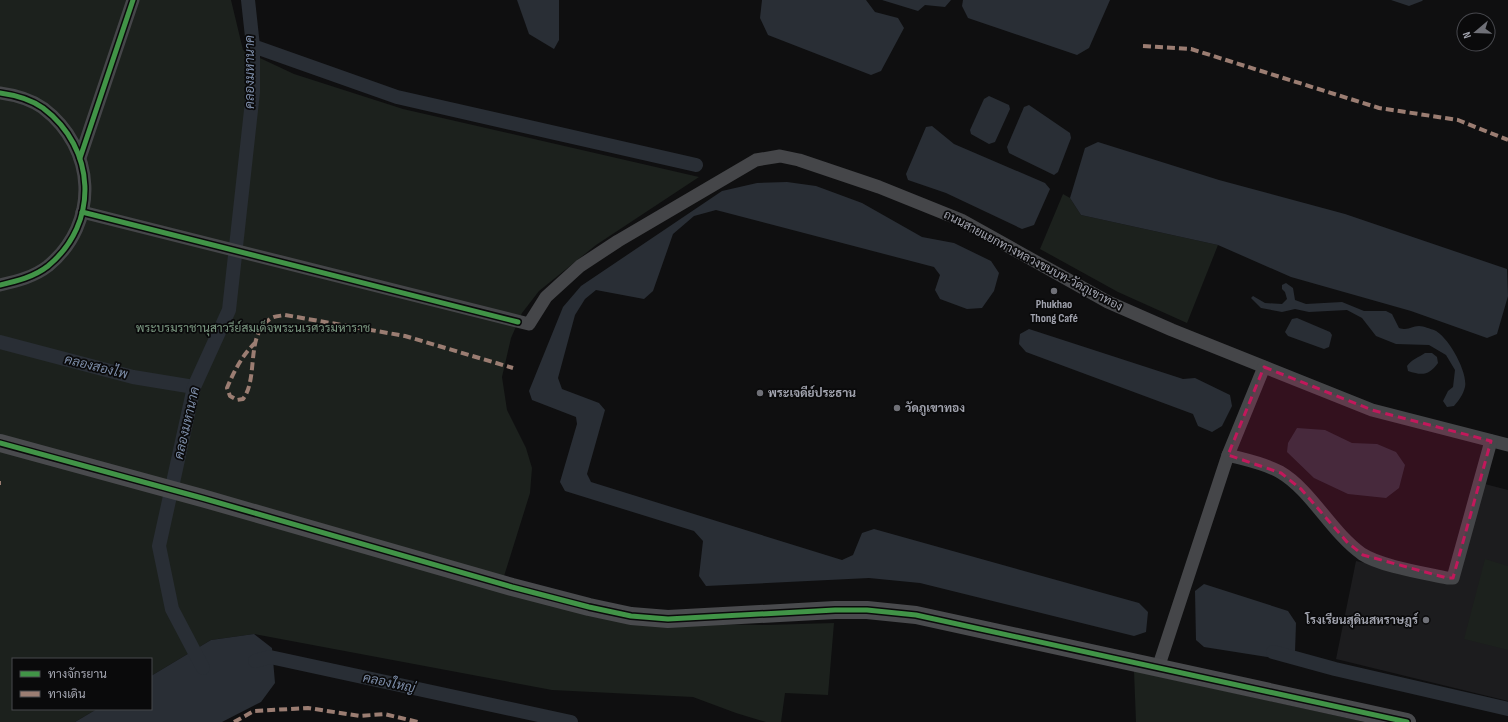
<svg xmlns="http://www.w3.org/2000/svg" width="1508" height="722" font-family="'Sofia Sans Condensed',Sarabun,sans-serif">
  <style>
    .built { fill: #1c1c1e }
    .green { fill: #1c211d }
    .water { fill: #292e35 }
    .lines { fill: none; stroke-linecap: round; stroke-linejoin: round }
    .canal { stroke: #292e35; stroke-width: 14 }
    .street { stroke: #454649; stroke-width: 13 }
    .secondary { stroke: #494a4d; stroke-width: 18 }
    .quiet { stroke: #9b7d72; stroke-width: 4; stroke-dasharray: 8 4; stroke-linecap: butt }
    .cycleway-casing { stroke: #0a0a0b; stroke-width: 8 }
    .cycleway { stroke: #419447; stroke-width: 5 }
    .marked { fill: #c2185b; fill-opacity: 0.2; stroke: #c2185b; stroke-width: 3; stroke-dasharray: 8 5; stroke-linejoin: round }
    .poi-dot { fill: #6f7077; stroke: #0a0a0b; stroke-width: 1.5 }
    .labels { text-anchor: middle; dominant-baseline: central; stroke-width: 3.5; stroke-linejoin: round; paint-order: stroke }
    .street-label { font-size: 12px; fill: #a2a4af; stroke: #0a0a0b }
    .poi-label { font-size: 12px; font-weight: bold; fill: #a2a4af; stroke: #0a0a0b; text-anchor: start }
    .park-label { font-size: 12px; fill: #7b9881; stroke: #0a0a0b }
    .water-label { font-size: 13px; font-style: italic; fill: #7c8ca7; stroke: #0a0a0b }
  </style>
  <rect width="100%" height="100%" fill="#0f0f10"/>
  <polygon class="built" points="1481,483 1508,490 1508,701 1336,659 1356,561 1455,582"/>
  <g class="green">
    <polygon points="0,0 231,0 243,50 294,74 403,109 699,177 596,245 539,291 522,313 511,338 502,377 507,410 526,448 532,468 530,493 500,589 689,624 766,625 834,623 828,695 785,693 781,722 766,722 736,713 693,697 552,690 254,634 211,640 151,676 151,659 13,659 13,709 97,709 75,722 0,722"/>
    <polygon points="1063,194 1070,198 1081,215 1218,245 1187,323 1118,292 1040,249"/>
    <polygon points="1485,559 1508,566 1508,650 1464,639"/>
    <polygon points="1134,671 1365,722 1136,722"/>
  </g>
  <g class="water">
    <polygon points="517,0 559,0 559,40 554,49 529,34"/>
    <polygon points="762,0 866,0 875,12 898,18 904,28 881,71 871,75 768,35 760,18"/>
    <polygon points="882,0 951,0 945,7 925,5 918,11"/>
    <polygon points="963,0 1110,0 1089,48 1077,55 968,18 962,6"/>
    <polygon points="1391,0 1423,0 1422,1 1409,6"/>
    <polygon points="989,96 1009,105 1010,109 995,142 989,144 971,134 970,130 984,99"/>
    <polygon points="1029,105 1070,133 1071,138 1058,172 1054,175 1009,153 1007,147 1024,107"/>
    <polygon points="932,126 954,144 1045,183 1050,189 1034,225 1022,229 946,193 908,180 906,174 926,127"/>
    <polygon points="1098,142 1219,180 1345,214 1507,269 1508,296 1497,334 1487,338 1411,311 1291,277 1218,245 1081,215 1070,198 1085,148"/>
    <polygon points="787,182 816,186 862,203 922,237 954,243 991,261 999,273 994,291 982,308 967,309 940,299 935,290 940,275 934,267 716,210 694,216 673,234 653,291 644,299 596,290 585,299 575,315 558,378 562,389 599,403 605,410 587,474 591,482 842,560 853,555 862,533 874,529 1139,603 1148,612 1146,632 1134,636 920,583 869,578 706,586 699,576 703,541 694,531 565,491 560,482 577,424 576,417 532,400 529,391 563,307 581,286 722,191 757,183"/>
    <path d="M 1286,283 L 1293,288 L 1295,300 L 1306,304 L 1342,302 L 1364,311 L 1386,311 L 1392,314 L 1399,328 C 1409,331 1411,326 1419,326 C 1424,326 1430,329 1434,330 C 1448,336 1468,372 1465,387 C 1463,395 1459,400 1454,406 L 1447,407 L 1443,401 L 1448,391 L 1453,387 L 1455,370 L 1446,355 L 1429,345 L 1396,344 L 1376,336 L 1362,318 L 1347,310 L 1309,312 L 1295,309 L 1282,312 L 1261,308 L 1251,298 L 1253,296 L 1265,303 L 1282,304 L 1287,299 L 1285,292 L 1282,289 L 1282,285 Z"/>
    <polygon points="1297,318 1330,332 1332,335 1329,347 1324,349 1288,336 1285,332 1292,319"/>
    <polygon points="1029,329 1183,379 1195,378 1230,395 1232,406 1222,426 1212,432 1198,426 1193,414 1026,352 1019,344 1020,334"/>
    <path d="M 1425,353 L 1432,353 L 1437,357 L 1438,363 C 1429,375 1423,376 1408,371 L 1407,366 C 1411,360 1419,357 1425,353 Z"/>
    <polygon points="1297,428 1325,430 1352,443 1377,444 1396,452 1405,465 1399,488 1386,498 1348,494 1314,478 1287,452 1288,443"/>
    <polygon points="1204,584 1288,611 1296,623 1295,652 1287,660 1204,647 1196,640 1195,591"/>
    <polygon points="254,634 272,648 275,683 261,702 222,722 75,722 97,709 151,709 151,676 211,640"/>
  </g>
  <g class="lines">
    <g class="canal">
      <polyline points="253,46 397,97 696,165"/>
      <polyline points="0,342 133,377 194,387"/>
      <polyline points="1273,652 1335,669 1508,709"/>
      <polyline points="255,661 270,657 571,722"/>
      <polyline points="203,668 172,609 159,546 194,387 229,310 253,92 253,46 248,0"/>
    </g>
    <g class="street">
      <path d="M 0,93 C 15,95 30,99 43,108 C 96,148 100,223 48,266 C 34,277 17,281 0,285"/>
      <polyline points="80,158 133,0"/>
      <polyline points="82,212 529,324 546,297 580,266 618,241 756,160 780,156 799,160 879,187 961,220 1108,302 1172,330 1372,410 1508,445"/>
      <path d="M 1228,455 C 1246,460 1264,463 1280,472 C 1311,490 1331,532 1362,554 C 1380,566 1424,573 1447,578 L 1453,578 L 1491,441"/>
      <polyline points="1158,668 1228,455 1264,367"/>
    </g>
    <polyline class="secondary" points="0,443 202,498 512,587 589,607 631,616 668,619 835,610 867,610 916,615 1407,722"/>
    <g class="quiet">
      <polyline points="1143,46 1191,49 1379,108 1458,120 1508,140"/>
      <path d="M 256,342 C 243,354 234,371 227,388 L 230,396 L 237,400 L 243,399 C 259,378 245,335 270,319 C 274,316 280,316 285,315 L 405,336 L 513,368"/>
      <polyline points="0,483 1,483"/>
      <polyline points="234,722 254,711 308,708 360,716 384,714 418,722"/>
    </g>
    <g class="cycleway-casing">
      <g id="cycleway">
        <path d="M 0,93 C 15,95 30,99 43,108 C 96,148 100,223 48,266 C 34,277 17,281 0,285"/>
        <polyline points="80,158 133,0"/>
        <polyline points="82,212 518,322"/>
        <polyline points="0,443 202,498 512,587 589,607 631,616 668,619 835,610 867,610 916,615 1407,722"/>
      </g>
    </g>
    <use href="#cycleway" class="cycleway"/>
  </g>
  <path class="marked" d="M 1264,367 L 1372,410 L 1491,441 L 1453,578 L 1447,578 L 1363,555 L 1347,542 L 1301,489 L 1281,473 L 1228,455 Z"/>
  <g class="poi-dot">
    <circle cx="1054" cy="291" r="4"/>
    <circle cx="760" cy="393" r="4"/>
    <circle cx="897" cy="408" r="4"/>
    <circle cx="1426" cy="620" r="4"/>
  </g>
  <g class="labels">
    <g class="street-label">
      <text transform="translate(1033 261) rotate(28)">ถนนสายแยกทางหลวงชนบท-วัดภูเขาทอง</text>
    </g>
    <g class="poi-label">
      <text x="1054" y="304" text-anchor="middle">Phukhao<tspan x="1054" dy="14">Thong Café</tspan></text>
      <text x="768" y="393">พระเจดีย์ประธาน</text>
      <text x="905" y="408">วัดภูเขาทอง</text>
      <text x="1418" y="620" text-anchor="end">โรงเรียนสุดินสหราษฎร์</text>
    </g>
    <g class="park-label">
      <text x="253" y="328">พระบรมราชานุสาวรีย์สมเด็จพระนเรศวรมหาราช</text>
    </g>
    <g class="water-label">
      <text transform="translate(250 72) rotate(-90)">คลองมหานาค</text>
      <text transform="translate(96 367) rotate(14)">คลองสองไพ</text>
      <text transform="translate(187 423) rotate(-77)">คลองมหานาค</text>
      <text transform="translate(389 683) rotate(12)">คลองใหญ่</text>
    </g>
  </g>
  <rect x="12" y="658" width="140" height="52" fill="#0a0a0b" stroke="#47484d"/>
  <rect x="20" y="671" width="20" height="6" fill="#419447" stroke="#47484d"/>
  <text x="48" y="678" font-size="12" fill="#a2a4af">ทางจักรยาน</text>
  <rect x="20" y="691" width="20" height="6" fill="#9b7d72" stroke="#47484d"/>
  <text x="48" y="698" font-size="12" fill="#a2a4af">ทางเดิน</text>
  <g transform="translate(1476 32) rotate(251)"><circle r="19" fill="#0a0a0b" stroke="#47484d"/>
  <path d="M0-3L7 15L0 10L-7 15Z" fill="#6f7077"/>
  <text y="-6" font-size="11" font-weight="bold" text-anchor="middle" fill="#a2a4af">N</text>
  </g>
</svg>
